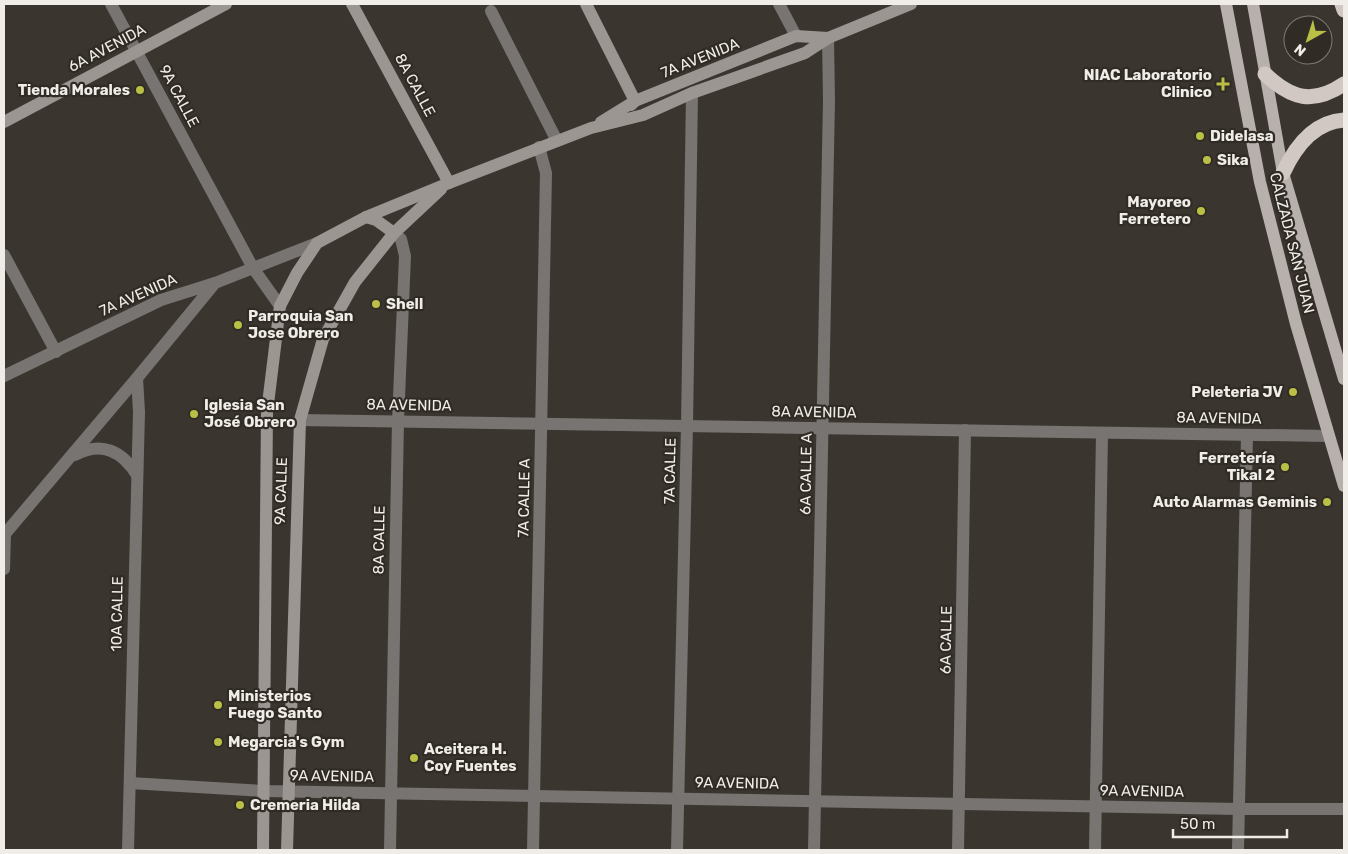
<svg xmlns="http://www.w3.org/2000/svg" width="1348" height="854" font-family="Rubik,sans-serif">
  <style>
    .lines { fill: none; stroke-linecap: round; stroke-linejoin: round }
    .street { stroke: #787472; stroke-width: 12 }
    .secondary { stroke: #9c9693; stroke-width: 12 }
    .primary { stroke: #b8b0ac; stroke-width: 12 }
    .highway { stroke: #d2c8c3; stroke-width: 15 }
    .poi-dot { fill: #bac045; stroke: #302c25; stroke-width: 2 }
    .labels { text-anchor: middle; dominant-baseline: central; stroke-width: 4.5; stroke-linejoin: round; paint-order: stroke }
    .street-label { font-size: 15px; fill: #f0ede9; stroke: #302c25 }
    .poi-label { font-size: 15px; font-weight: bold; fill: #f0ede9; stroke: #302c25; text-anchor: start }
  </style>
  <rect width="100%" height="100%" fill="#3a362f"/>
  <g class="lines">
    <g class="street">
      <polyline points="111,4 253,268 280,306"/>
      <polyline points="779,4 796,36"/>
      <polyline points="491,11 557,141"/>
      <polyline points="4,255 56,352"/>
      <polyline points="4,376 161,300 215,283 317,243"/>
      <polyline points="300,420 1328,436"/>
      <path d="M 75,455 C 102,441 122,451 137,475"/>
      <polyline points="4,535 137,378 215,283"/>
      <polyline points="4,569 5,533"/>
      <polyline points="130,783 264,791 1239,809 1344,809"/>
      <polyline points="128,850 139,412 137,378"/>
      <polyline points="390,850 398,421 405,256 401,239 394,233"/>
      <polyline points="533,850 546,173 539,147"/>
      <polyline points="677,850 687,426 692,93"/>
      <polyline points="814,850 829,101 828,38"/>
      <polyline points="958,850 965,430"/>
      <polyline points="1095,850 1102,433"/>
      <polyline points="1238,850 1247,435"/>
    </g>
    <g class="secondary">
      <polyline points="352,4 449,183"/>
      <polyline points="586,4 635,101 631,105"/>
      <polyline points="4,122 226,4"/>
      <polyline points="601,122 635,101 796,36 828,38"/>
      <polyline points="366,217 376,220 394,233"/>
      <polyline points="263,850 267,412 280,306 297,273 317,243 366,217 449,183 591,128 643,115 692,93 805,53 828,38 911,4"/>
      <polyline points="287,850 300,420 323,339 355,282 394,233 441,189"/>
    </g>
    <g class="primary">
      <polyline points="1226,4 1260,182 1272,229 1296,324 1344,486"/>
      <polyline points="1253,4 1283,173 1344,379"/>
    </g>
    <g class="highway">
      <polyline points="1342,4 1344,10"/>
      <path d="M 1265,74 C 1291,99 1313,105 1344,84"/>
      <path d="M 1283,173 C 1295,147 1313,122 1344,120"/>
    </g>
  </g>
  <g class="poi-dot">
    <path d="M1220.5 76.5h5v5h5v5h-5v5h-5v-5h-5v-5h5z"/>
    <circle cx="140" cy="90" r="5"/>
    <circle cx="1200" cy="136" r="5"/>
    <circle cx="1207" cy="160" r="5"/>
    <circle cx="1201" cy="211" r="5"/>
    <circle cx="376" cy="304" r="5"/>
    <circle cx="238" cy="325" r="5"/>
    <circle cx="1293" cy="392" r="5"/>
    <circle cx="194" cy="414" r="5"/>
    <circle cx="1285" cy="467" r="5"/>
    <circle cx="1327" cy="502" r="5"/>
    <circle cx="218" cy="705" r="5"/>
    <circle cx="218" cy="742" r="5"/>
    <circle cx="414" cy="758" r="5"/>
    <circle cx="240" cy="805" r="5"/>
  </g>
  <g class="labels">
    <g class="street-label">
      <text transform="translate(107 48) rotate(-28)">6A AVENIDA</text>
      <text transform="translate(700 58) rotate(-22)">7A AVENIDA</text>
      <text transform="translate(415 85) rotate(62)">8A CALLE</text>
      <text transform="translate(179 96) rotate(62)">9A CALLE</text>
      <text transform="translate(1292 243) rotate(76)">CALZADA SAN JUAN</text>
      <text transform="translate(138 295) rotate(-24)">7A AVENIDA</text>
      <text transform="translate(409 405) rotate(1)">8A AVENIDA</text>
      <text transform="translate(814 412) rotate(1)">8A AVENIDA</text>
      <text transform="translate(1219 418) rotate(1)">8A AVENIDA</text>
      <text transform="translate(670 471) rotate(-89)">7A CALLE</text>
      <text transform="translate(806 474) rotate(-89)">6A CALLE A</text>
      <text transform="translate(281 491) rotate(-88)">9A CALLE</text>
      <text transform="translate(524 498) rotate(-89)">7A CALLE A</text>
      <text transform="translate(379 540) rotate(-89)">8A CALLE</text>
      <text transform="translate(117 614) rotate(-89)">10A CALLE</text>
      <text transform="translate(946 640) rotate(-89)">6A CALLE</text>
      <text transform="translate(332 776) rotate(1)">9A AVENIDA</text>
      <text transform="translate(737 783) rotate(1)">9A AVENIDA</text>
      <text transform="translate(1142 791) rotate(1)">9A AVENIDA</text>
    </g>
    <g class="poi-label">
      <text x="1212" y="75" text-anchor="end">NIAC Laboratorio<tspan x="1212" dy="17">Clinico</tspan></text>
      <text x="130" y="90" text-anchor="end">Tienda Morales</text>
      <text x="1210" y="136">Didelasa</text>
      <text x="1217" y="160">Sika</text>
      <text x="1191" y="202" text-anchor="end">Mayoreo<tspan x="1191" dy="17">Ferretero</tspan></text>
      <text x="386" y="304">Shell</text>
      <text x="248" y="316">Parroquia San<tspan x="248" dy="17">Jose Obrero</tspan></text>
      <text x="1283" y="392" text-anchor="end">Peleteria JV</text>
      <text x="204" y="405">Iglesia San<tspan x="204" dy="17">José Obrero</tspan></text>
      <text x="1275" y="458" text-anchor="end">Ferretería<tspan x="1275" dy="17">Tikal 2</tspan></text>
      <text x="1317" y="502" text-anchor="end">Auto Alarmas Geminis</text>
      <text x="228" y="696">Ministerios<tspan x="228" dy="17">Fuego Santo</tspan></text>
      <text x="228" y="742">Megarcia's Gym</text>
      <text x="424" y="749">Aceitera H.<tspan x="424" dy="17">Coy Fuentes</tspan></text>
      <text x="250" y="805">Cremeria Hilda</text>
    </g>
  </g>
  <rect width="1348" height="854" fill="none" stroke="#f0ede9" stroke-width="10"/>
  <g transform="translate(1308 40) rotate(219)"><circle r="24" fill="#302c25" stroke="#7d7973"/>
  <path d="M0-4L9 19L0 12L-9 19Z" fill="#bac045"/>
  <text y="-8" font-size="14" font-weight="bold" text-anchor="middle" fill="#f0ede9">N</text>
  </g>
  <path d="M1173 829v8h114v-8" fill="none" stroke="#f0ede9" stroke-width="2.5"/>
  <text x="1180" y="829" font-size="15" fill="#f0ede9" stroke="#302c25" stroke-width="4" paint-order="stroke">50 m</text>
</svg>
